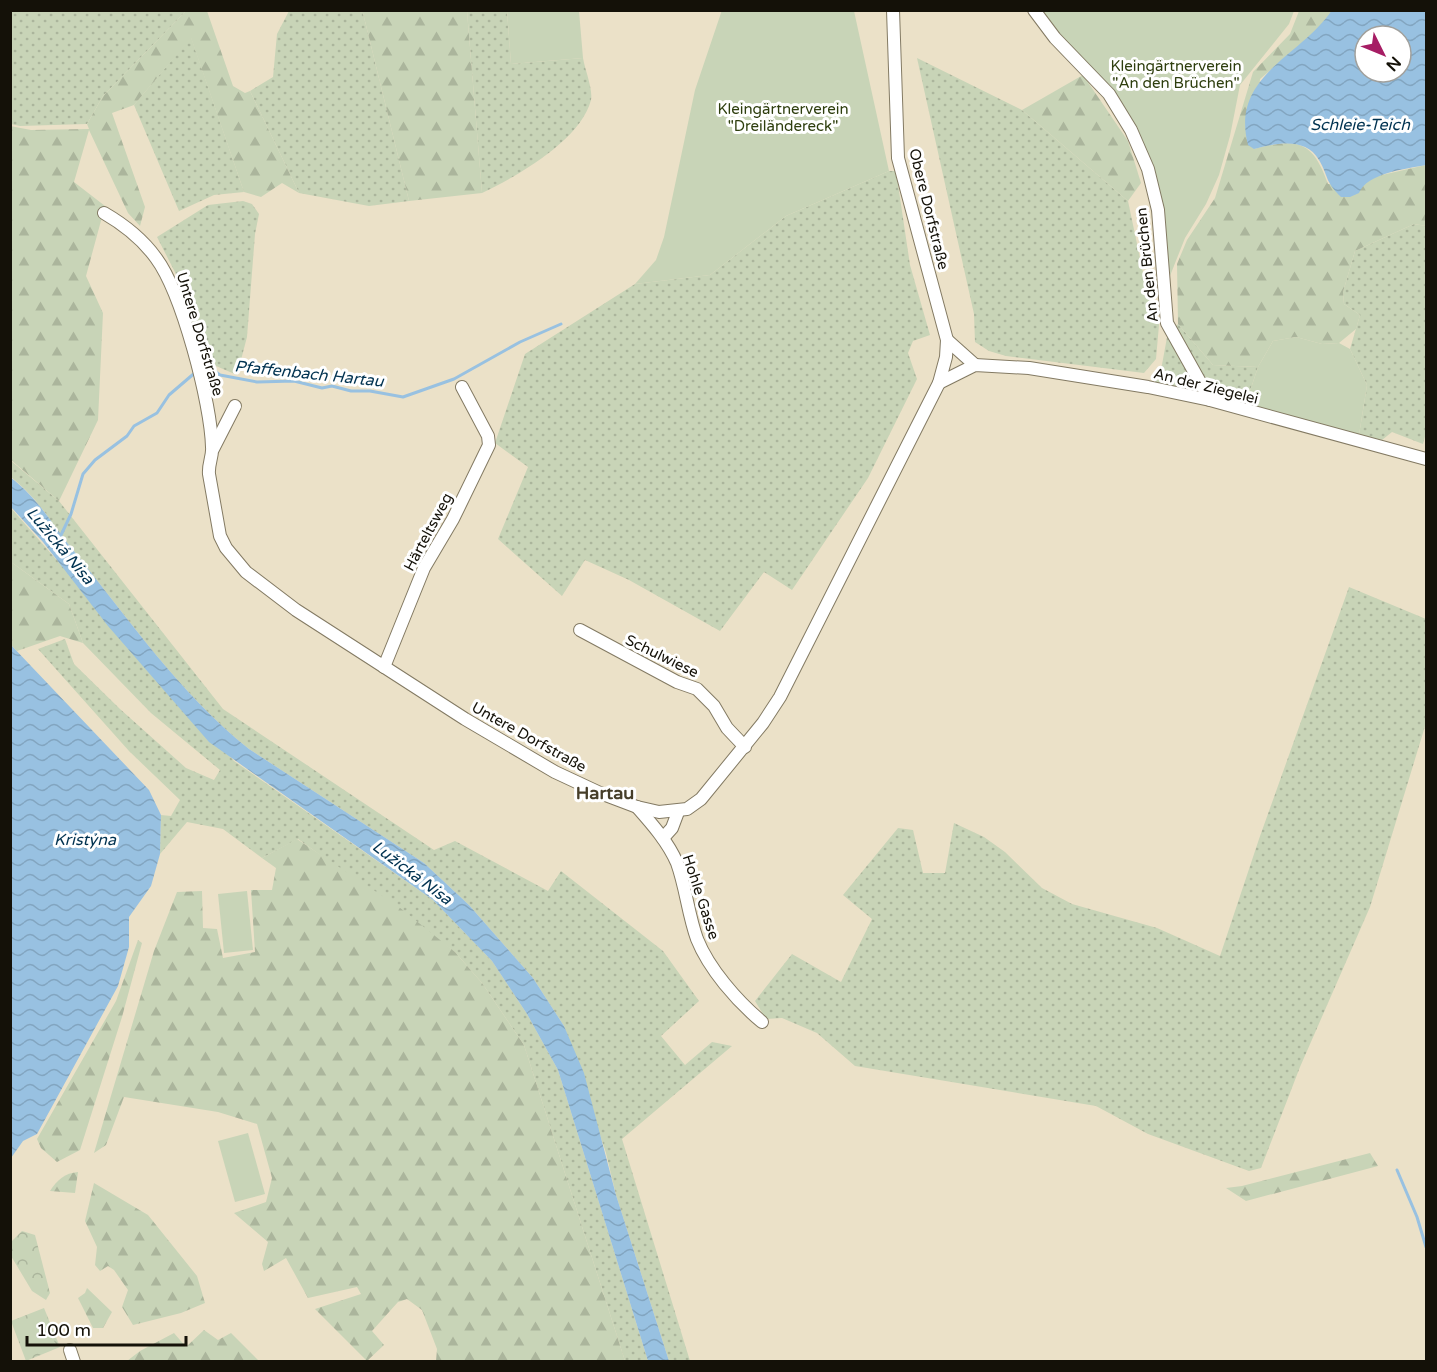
<svg xmlns="http://www.w3.org/2000/svg" width="1437" height="1372" font-family="'Varela Round',sans-serif">
  <style>
    .grass { fill: url(#grass-dots) }
    .forest { fill: url(#forest-firs) }
    .park { fill: url(#park-crowns) }
    .garden { fill: #c8d4b7 }
    .water { fill: url(#water-waves); fill-rule: evenodd }
    .lines { fill: none; stroke-linecap: round; stroke-linejoin: round }
    .stream { stroke: #98c1e1; stroke-width: 3 }
    .minor-casing { stroke: #837a63; stroke-width: 14 }
    .minor { stroke: #fff; stroke-width: 12 }
    .labels { text-anchor: middle; dominant-baseline: central; stroke-width: 6; stroke-linejoin: round; paint-order: stroke }
    .park-label { font-size: 15px; fill: #2e3e0e; stroke: #fff }
    .street-label { font-size: 15px; fill: #141108; stroke: #fff }
    .water-label { font-size: 16px; font-style: italic; fill: #003250; stroke: #fff }
    .quarter-label { font-size: 18px; font-weight: bold; fill: #463e29; stroke: #fff }
  </style>
  <defs>
    <pattern id="grass-dots" width="8" height="8" patternUnits="userSpaceOnUse" patternTransform="scale(1.5)"><rect width="8" height="8" fill="#c8d4b7"/><path d="M2 2h.1M6 6h.1" fill="none" stroke="#abb59c" stroke-width="1.8" stroke-linecap="round"/></pattern>
    <pattern id="forest-firs" width="22" height="20" patternUnits="userSpaceOnUse" patternTransform="scale(1.5)"><rect width="22" height="20" fill="#c8d4b7"/><path d="M5 1l3.5 6h-7zM16 11l3.5 6h-7z" fill="#abb59c"/></pattern>
    <pattern id="park-crowns" width="20" height="18" patternUnits="userSpaceOnUse" patternTransform="scale(1.5)"><rect width="20" height="18" fill="#c8d4b7"/><path d="M2 6a3 3 0 1 1 6 0M12 15a3 3 0 1 1 6 0" fill="none" stroke="#abb59c"/></pattern>
    <pattern id="water-waves" width="16" height="10" patternUnits="userSpaceOnUse" patternTransform="scale(1.5)"><rect width="16" height="10" fill="#98c1e1"/><path d="M0 5q4-4 8 0t8 0" fill="none" stroke="#82a5c0"/></pattern>
  </defs>
  <rect width="100%" height="100%" fill="#ebe1c8"/>
  <g class="grass">
    <polygon points="355,10 363,13 409,201 369,206 299,193 250,91 273,77 277,34 289,11"/>
    <polygon points="11,11 186,11 103,96 87,124 20,126 11,124"/>
    <path d="M 467,11 L 507,11 L 511,64 L 583,58 C 585,70 593,89 591,100 C 581,140 516,177 482,193 Z"/>
    <polygon points="191,37 244,192 214,195 179,211 134,105"/>
    <polygon points="917,58 1022,110 1128,201 1144,277 1159,325 1156,359 1144,373 1006,356 989,351 975,342 974,314"/>
    <polygon points="889,171 896,171 910,265 930,335 913,341 908,353 917,379 868,478 792,590 764,572 720,631 629,580 585,560 562,596 498,539 528,467 495,443 525,354 635,284 710,275 786,216"/>
    <polygon points="243,201 252,204 259,214 255,234 247,337 237,375 202,360 181,284 157,237 208,205"/>
    <polygon points="1414,224 1426,226 1426,433 1423,444 1392,432 1382,440 1359,435 1367,385 1350,349 1360,315 1344,304 1343,292 1355,251"/>
    <polygon points="1178,324 1213,365 1258,367 1246,403 1218,395 1208,389 1175,327"/>
    <polygon points="1168,332 1200,391 1154,383 1161,370"/>
    <path d="M 10,460 L 59,501 L 223,709 L 434,850 L 455,841 L 548,891 L 561,871 L 663,951 L 699,1001 L 661,1036 L 685,1065 L 712,1042 L 732,1046 L 622,1139 L 690,1361 L 669,1361 L 616,1195 L 606,1153 L 564,1026 L 533,978 L 469,905 L 424,863 L 249,749 C 180,694 128,618 73,550 C 49,521 41,501 11,477 Z"/>
    <polygon points="10,507 234,761 433,900 492,961 527,1014 558,1070 648,1361 625,1361 524,1045 482,983 455,952 298,839 262,858 223,829 187,822 160,854 161,815 171,816 180,800 129,751 38,649 65,639 74,664 120,709 186,768 214,780 220,770 151,713 83,643 69,604 11,562"/>
    <polygon points="1349,587 1426,619 1426,723 1370,907 1300,1067 1261,1168 1249,1171 1148,1134 1096,1106 855,1066 817,1033 782,1018 766,1019 755,1001 792,954 841,982 872,919 843,895 898,828 913,830 923,873 945,873 954,823 984,837 1005,852 1042,888 1072,904 1157,928 1220,956 1259,839"/>
  </g>
  <g class="forest">
    <polygon points="186,11 207,11 233,86 245,93 250,91 299,193 282,183 261,197 244,192 191,38 134,105 112,113 145,207 140,226 128,213 89,130 74,182 105,206 86,276 103,313 98,420 59,501 11,460 10,126 31,130 89,129 87,124 103,96"/>
    <polygon points="355,11 467,11 482,193 409,201 363,13"/>
    <path d="M 1299,11 L 1332,11 L 1322,26 L 1260,79 L 1254,149 C 1298,137 1313,141 1328,184 L 1362,185 L 1373,177 L 1426,165 L 1426,226 L 1414,224 L 1355,251 L 1343,292 L 1344,304 L 1360,315 L 1356,329 L 1339,343 L 1322,344 L 1296,337 L 1273,341 L 1258,367 L 1213,365 L 1178,324 L 1177,264 L 1187,240 L 1215,198 L 1253,72 L 1290,34 Z"/>
    <polygon points="1083,75 1128,141 1141,183 1128,201 1022,110"/>
    <polygon points="11,562 69,604 83,643 60,636 17,651 11,645"/>
    <polygon points="297,839 399,907 455,952 482,983 524,1045 625,1361 436,1361 437,1349 422,1310 407,1299 398,1302 372,1331 384,1345 367,1361 315,1309 361,1294 357,1287 308,1298 286,1258 264,1271 262,1264 268,1242 234,1213 266,1202 272,1178 257,1124 218,1112 124,1097 106,1145 94,1153 154,951 177,892 202,891 203,928 217,929 223,958 255,952 251,890 272,890 276,868 262,858"/>
    <polygon points="138,940 142,943 122,1017 80,1150 57,1162 41,1148 37,1139 116,1001"/>
    <polygon points="1370,1153 1378,1166 1246,1201 1226,1188 1242,1186"/>
    <path d="M 78,1172 L 75,1193 L 50,1191 C 57,1180 65,1173 78,1172 Z"/>
    <polygon points="94,1183 148,1215 197,1276 205,1303 181,1313 133,1325 122,1307 128,1290 114,1270 108,1266 100,1271 95,1265 97,1247 85,1221"/>
    <polygon points="87,1288 112,1312 103,1328 93,1328 78,1298 85,1293"/>
    <polygon points="204,1330 218,1340 231,1333 259,1361 127,1361 140,1351 174,1333 186,1347"/>
  </g>
  <g class="park">
    <polygon points="22,1231 35,1235 50,1293 46,1300 32,1291 11,1256 11,1242"/>
    <polygon points="44,1308 60,1347 26,1361 11,1321"/>
  </g>
  <g class="garden">
    <polygon points="722,10 854,11 889,171 786,216 710,275 635,284 656,260 664,237 695,90"/>
    <polygon points="507,11 579,11 583,58 511,64"/>
    <polygon points="1038,11 1294,11 1289,24 1240,85 1230,136 1219,175 1206,204 1185,238 1166,286 1160,212 1132,127"/>
    <polygon points="1296,337 1322,344 1339,343 1350,349 1367,385 1359,435 1246,403 1258,367 1273,341"/>
    <polygon points="247,891 253,950 224,953 218,894"/>
    <polygon points="248,1133 265,1194 235,1202 218,1141"/>
    <polygon points="43,1313 55,1343 25,1355 13,1325"/>
  </g>
  <g class="water">
    <path d="M 1332,10 L 1426,11 L 1426,165 C 1406,169 1367,173 1359,193 L 1350,197 L 1341,197 C 1324,180 1329,177 1319,160 C 1306,137 1276,143 1254,149 L 1248,145 C 1230,75 1301,57 1332,10 ZM 1365,36 L 1401,36 L 1401,72 L 1365,72 Z"/>
    <path d="M 10,477 C 40,500 50,522 73,550 C 128,618 180,694 249,749 L 424,863 L 469,905 L 533,978 L 564,1026 L 584,1073 L 616,1195 L 669,1361 L 648,1361 L 558,1070 L 527,1014 L 492,961 L 433,900 L 209,742 L 108,626 L 43,542 L 11,507 Z"/>
    <polygon points="11,645 149,790 161,815 160,854 151,886 129,917 129,947 118,986 37,1134 23,1141 11,1158"/>
  </g>
  <g class="lines">
    <g class="stream">
      <polyline points="202,368 209,367 220,375 257,382 294,381 322,388 332,386 351,391 370,391 403,397 454,379 520,342 561,324"/>
      <polyline points="61,535 71,514 83,474 95,460 127,436 134,426 157,413 169,395 197,371"/>
      <polyline points="1397,1170 1417,1217 1426,1247"/>
    </g>
    <g class="minor-casing">
      <g id="minor">
        <polyline points="1034,10 1055,38 1109,94 1131,130 1148,169 1158,210 1167,323 1210,400"/>
        <path d="M 104,213 C 123,224 143,240 156,258 C 182,293 211,403 212,447 C 213,456 208,464 209,474 L 220,536 L 226,548 L 246,572 L 296,610 L 465,719 L 555,772 L 600,793 L 637,807 L 659,812 L 687,809 L 701,799 L 763,723 L 780,697 L 939,383 L 946,357 L 947,340 L 898,158 L 893,10"/>
        <polyline points="947,340 975,365"/>
        <polyline points="939,383 975,365 1029,368 1148,387 1210,400 1426,459"/>
        <polyline points="213,449 235,406"/>
        <polyline points="580,630 677,682 697,689 714,706 727,728 745,747"/>
        <polyline points="384,667 424,568 453,519 489,445 488,436 462,387"/>
        <path d="M 637,807 C 652,824 668,842 677,863 C 686,888 688,914 697,939 C 709,969 737,1001 762,1022"/>
        <polyline points="663,838 672,828 678,812"/>
        <polyline points="70,1350 74,1362"/>
      </g>
    </g>
    <use href="#minor" class="minor"/>
  </g>
  <g class="labels">
    <g class="park-label">
      <text x="1176" y="66">Kleingärtnerverein<tspan x="1176" dy="17">"An den Brüchen"</tspan></text>
      <text x="783" y="109">Kleingärtnerverein<tspan x="783" dy="17">"Dreiländereck"</tspan></text>
    </g>
    <g class="street-label">
      <text transform="translate(929 209) rotate(76)">Obere Dorfstraße</text>
      <text transform="translate(1147 265) rotate(-96)">An den Brüchen</text>
      <text transform="translate(200 334) rotate(73)">Untere Dorfstraße</text>
      <text transform="translate(1206 386) rotate(14)">An der Ziegelei</text>
      <text transform="translate(428 532) rotate(-62)">Härteltsweg</text>
      <text transform="translate(662 656) rotate(26)">Schulwiese</text>
      <text transform="translate(529 737) rotate(29)">Untere Dorfstraße</text>
      <text transform="translate(701 897) rotate(72)">Hohle Gasse</text>
    </g>
    <g class="water-label">
      <text x="1360" y="125">Schleie-Teich</text>
      <text transform="translate(309 374) rotate(6)">Pfaffenbach Hartau</text>
      <text transform="translate(60 546) rotate(50)">Lužická Nisa</text>
      <text x="85" y="840">Kristýna</text>
      <text transform="translate(412 873) rotate(37)">Lužická Nisa</text>
    </g>
    <g class="quarter-label">
      <text x="605" y="793">Hartau</text>
    </g>
  </g>
  <rect width="1437" height="1372" fill="none" stroke="#141108" stroke-width="24"/>
  <g transform="translate(1383 54) rotate(133)"><circle r="28" fill="#ffffff" stroke="#a1a09c" stroke-width="1.5"/>
  <path d="M0-4.5L10 22L0 15L-10 22Z" fill="#a61d64"/>
  <text y="-9" font-size="16" font-weight="bold" text-anchor="middle" fill="#141108">N</text>
  </g>
  <path d="M27 1336v9h159v-9" fill="none" stroke="#141108" stroke-width="3"/>
  <text x="36" y="1336" font-size="18" fill="#141108" stroke="#ffffff" stroke-width="4.5" paint-order="stroke">100 m</text>
</svg>
